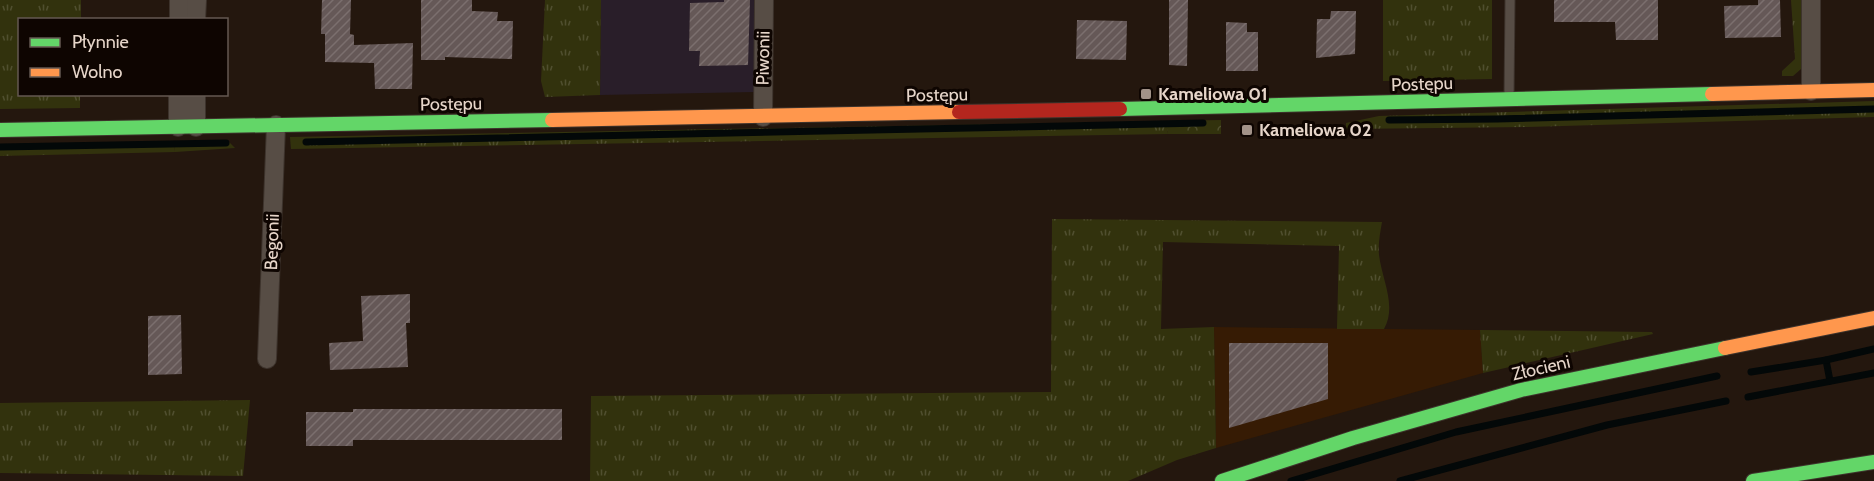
<svg xmlns="http://www.w3.org/2000/svg" width="1874" height="481" font-family="Cabin,sans-serif">
  <style>
    .built { fill: #361b04 }
    .education { fill: #291e29 }
    .grass { fill: url(#grass-tufts) }
    .forest { fill: url(#forest-crowns) }
    .lines { fill: none; stroke-linecap: round; stroke-linejoin: round }
    .stream { stroke: #030808; stroke-width: 7 }
    .building { fill: url(#building-hatch) }
    .lane-casing { stroke: #3d332c; stroke-width: 11 }
    .street-casing { stroke: #3d332c; stroke-width: 20 }
    .fast-casing { stroke: #3d332c; stroke-width: 16 }
    .slow-casing { stroke: #3d332c; stroke-width: 16 }
    .jam-casing { stroke: #3d332c; stroke-width: 16 }
    .lane { stroke: #574d45; stroke-width: 9 }
    .street { stroke: #574d45; stroke-width: 18 }
    .fast { stroke: #63d668; stroke-width: 14 }
    .slow { stroke: #ff974d; stroke-width: 14 }
    .jam { stroke: #b3261e; stroke-width: 14 }
    .poi-dot { fill: #a29288; stroke: #0e0501; stroke-width: 2 }
    .labels { text-anchor: middle; dominant-baseline: central; stroke-width: 6; stroke-linejoin: round; paint-order: stroke }
    .street-label { font-size: 18px; fill: #e6d5c9; stroke: #0e0501 }
    .poi-label { font-size: 18px; font-weight: bold; fill: #e6d5c9; stroke: #0e0501; text-anchor: start }
  </style>
  <defs>
    <pattern id="grass-tufts" width="24" height="20" patternUnits="userSpaceOnUse" patternTransform="scale(1.5)"><rect width="24" height="20" fill="#32320d"/><path d="M3 7l-1-3M5 7V3M7 7l1-3M15 17l-1-3M17 17v-4M19 17l1-3" fill="none" stroke="#504f2f"/></pattern>
    <pattern id="forest-crowns" width="20" height="18" patternUnits="userSpaceOnUse" patternTransform="scale(1.5)"><rect width="20" height="18" fill="#32320d"/><path d="M2 6a3 3 0 1 1 6 0M12 15a3 3 0 1 1 6 0" fill="none" stroke="#504f2f"/></pattern>
    <pattern id="building-hatch" width="6" height="6" patternUnits="userSpaceOnUse" patternTransform="scale(1.5)"><rect width="6" height="6" fill="#655857"/><path d="M-1 1l2-2M0 6l6-6M5 7l2-2" fill="none" stroke="#7b6f6e"/></pattern>
  </defs>
  <rect width="100%" height="100%" fill="#24170e"/>
  <polygon class="built" points="1214,327 1480,330 1483,373 1216,448"/>
  <polygon class="education" points="601,0 756,0 755,92 600,95"/>
  <g class="grass">
    <polygon points="0,0 81,0 81,19 20,20 20,94 80,95 80,108 0,109"/>
    <polygon points="545,0 601,0 600,95 545,97 541,81"/>
    <polygon points="1383,0 1492,0 1492,79 1383,81"/>
    <polygon points="1791,0 1802,0 1801,69 1793,76 1782,76 1782,71 1795,59"/>
    <polygon points="1874,101 1874,117 1527,127 1346,129 1346,123 1379,116"/>
    <polygon points="1169,121 1167,134 291,149 290,137"/>
    <polygon points="174,142 175,152 0,156 0,146"/>
    <path d="M 1052,219 L 1382,222 C 1380,233 1378,244 1379,255 C 1382,280 1397,306 1384,329 L 1337,329 L 1339,246 L 1163,242 L 1161,329 L 1214,327 L 1216,448 L 1177,460 L 1128,481 L 590,481 L 591,396 L 1051,392 Z"/>
    <polygon points="1480,330 1652,332 1653,334 1483,373"/>
    <polygon points="250,400 243,476 0,473 0,403"/>
  </g>
  <g class="forest">
    <polygon points="1221,120 1221,134 1167,134 1169,121"/>
    <polygon points="227,140 235,148 175,152 174,142"/>
  </g>
  <g class="lines">
    <g class="stream">
      <polyline points="1389,120 1497,119 1874,109"/>
      <polyline points="306,142 1203,123"/>
      <polyline points="0,147 226,143"/>
      <polyline points="1826,360 1830,381"/>
      <polyline points="1751,372 1826,360 1874,349"/>
      <polyline points="1748,397 1874,373"/>
      <polyline points="1291,481 1456,432 1717,376"/>
      <polyline points="1400,481 1607,425 1726,401"/>
    </g>
  </g>
  <g class="building">
    <polygon points="322,0 351,0 350,34 354,35 354,45 413,43 412,89 375,89 374,63 325,62 325,34 321,34"/>
    <polygon points="421,0 472,0 472,11 498,12 497,21 513,21 512,59 445,57 445,60 421,60"/>
    <polygon points="724,0 750,0 748,65 699,66 700,51 689,51 690,3 724,2"/>
    <polygon points="1169,0 1188,0 1187,66 1169,65"/>
    <polygon points="1554,0 1658,0 1658,40 1616,40 1615,22 1554,22"/>
    <polygon points="1758,0 1780,0 1781,37 1725,38 1724,6 1758,5"/>
    <polygon points="1331,11 1356,11 1355,54 1316,58 1317,19 1330,19"/>
    <polygon points="1077,20 1127,21 1126,60 1076,59"/>
    <polygon points="1226,22 1247,23 1247,32 1258,32 1258,71 1226,71"/>
    <polygon points="410,294 410,323 406,323 408,367 330,370 329,343 363,341 361,296"/>
    <polygon points="181,315 182,374 148,375 148,316"/>
    <polygon points="1229,343 1328,343 1328,399 1229,428"/>
    <polygon points="353,409 562,409 562,440 353,440 353,446 306,446 306,412 353,412"/>
  </g>
  <g class="lines">
    <g class="lane-casing">
      <polyline id="lane" points="1509,97 1510,0"/>
    </g>
    <g class="street-casing">
      <g id="street">
        <polyline points="1811,0 1811,91"/>
        <polyline points="179,20 179,0"/>
        <polyline points="196,20 197,0"/>
        <polyline points="196,94 196,127"/>
        <polyline points="763,117 764,0"/>
        <polyline points="178,127 178,94"/>
        <polyline points="267,359 276,125"/>
      </g>
    </g>
    <g class="fast-casing">
      <g id="fast">
        <polyline points="1120,109 1712,94"/>
        <polyline points="0,130 552,120"/>
        <polyline points="1222,481 1353,438 1521,390 1725,348"/>
        <polyline points="1753,481 1874,462"/>
      </g>
    </g>
    <g class="slow-casing">
      <g id="slow">
        <polyline points="1712,94 1874,90"/>
        <polyline points="552,120 959,112"/>
        <polyline points="1725,348 1874,318"/>
      </g>
    </g>
    <g class="jam-casing">
      <polyline id="jam" points="959,112 1120,109"/>
    </g>
    <use href="#lane" class="lane"/>
    <use href="#street" class="street"/>
    <use href="#fast" class="fast"/>
    <use href="#slow" class="slow"/>
    <use href="#jam" class="jam"/>
  </g>
  <g class="poi-dot">
    <rect x="1140" y="88" width="12" height="12" rx="3"/>
    <rect x="1241" y="124" width="12" height="12" rx="3"/>
  </g>
  <g class="labels">
    <g class="street-label">
      <text transform="translate(763 58) rotate(-89)">Piwonii</text>
      <text transform="translate(1422 84) rotate(-2)">Postępu</text>
      <text transform="translate(937 95) rotate(-1)">Postępu</text>
      <text transform="translate(451 104) rotate(-1)">Postępu</text>
      <text transform="translate(272 242) rotate(-88)">Begonii</text>
      <text transform="translate(1541 368) rotate(-13)">Złocieni</text>
    </g>
    <g class="poi-label">
      <text x="1158" y="94">Kameliowa 01</text>
      <text x="1259" y="130">Kameliowa 02</text>
    </g>
  </g>
  <rect x="18" y="18" width="210" height="78" fill="#0e0501" stroke="#645851" stroke-width="1.5"/>
  <rect x="30" y="38" width="30" height="9" fill="#63d668" stroke="#645851" stroke-width="1.5"/>
  <text x="72" y="48" font-size="18" fill="#e6d5c9">Płynnie</text>
  <rect x="30" y="68" width="30" height="9" fill="#ff974d" stroke="#645851" stroke-width="1.5"/>
  <text x="72" y="78" font-size="18" fill="#e6d5c9">Wolno</text>
</svg>
